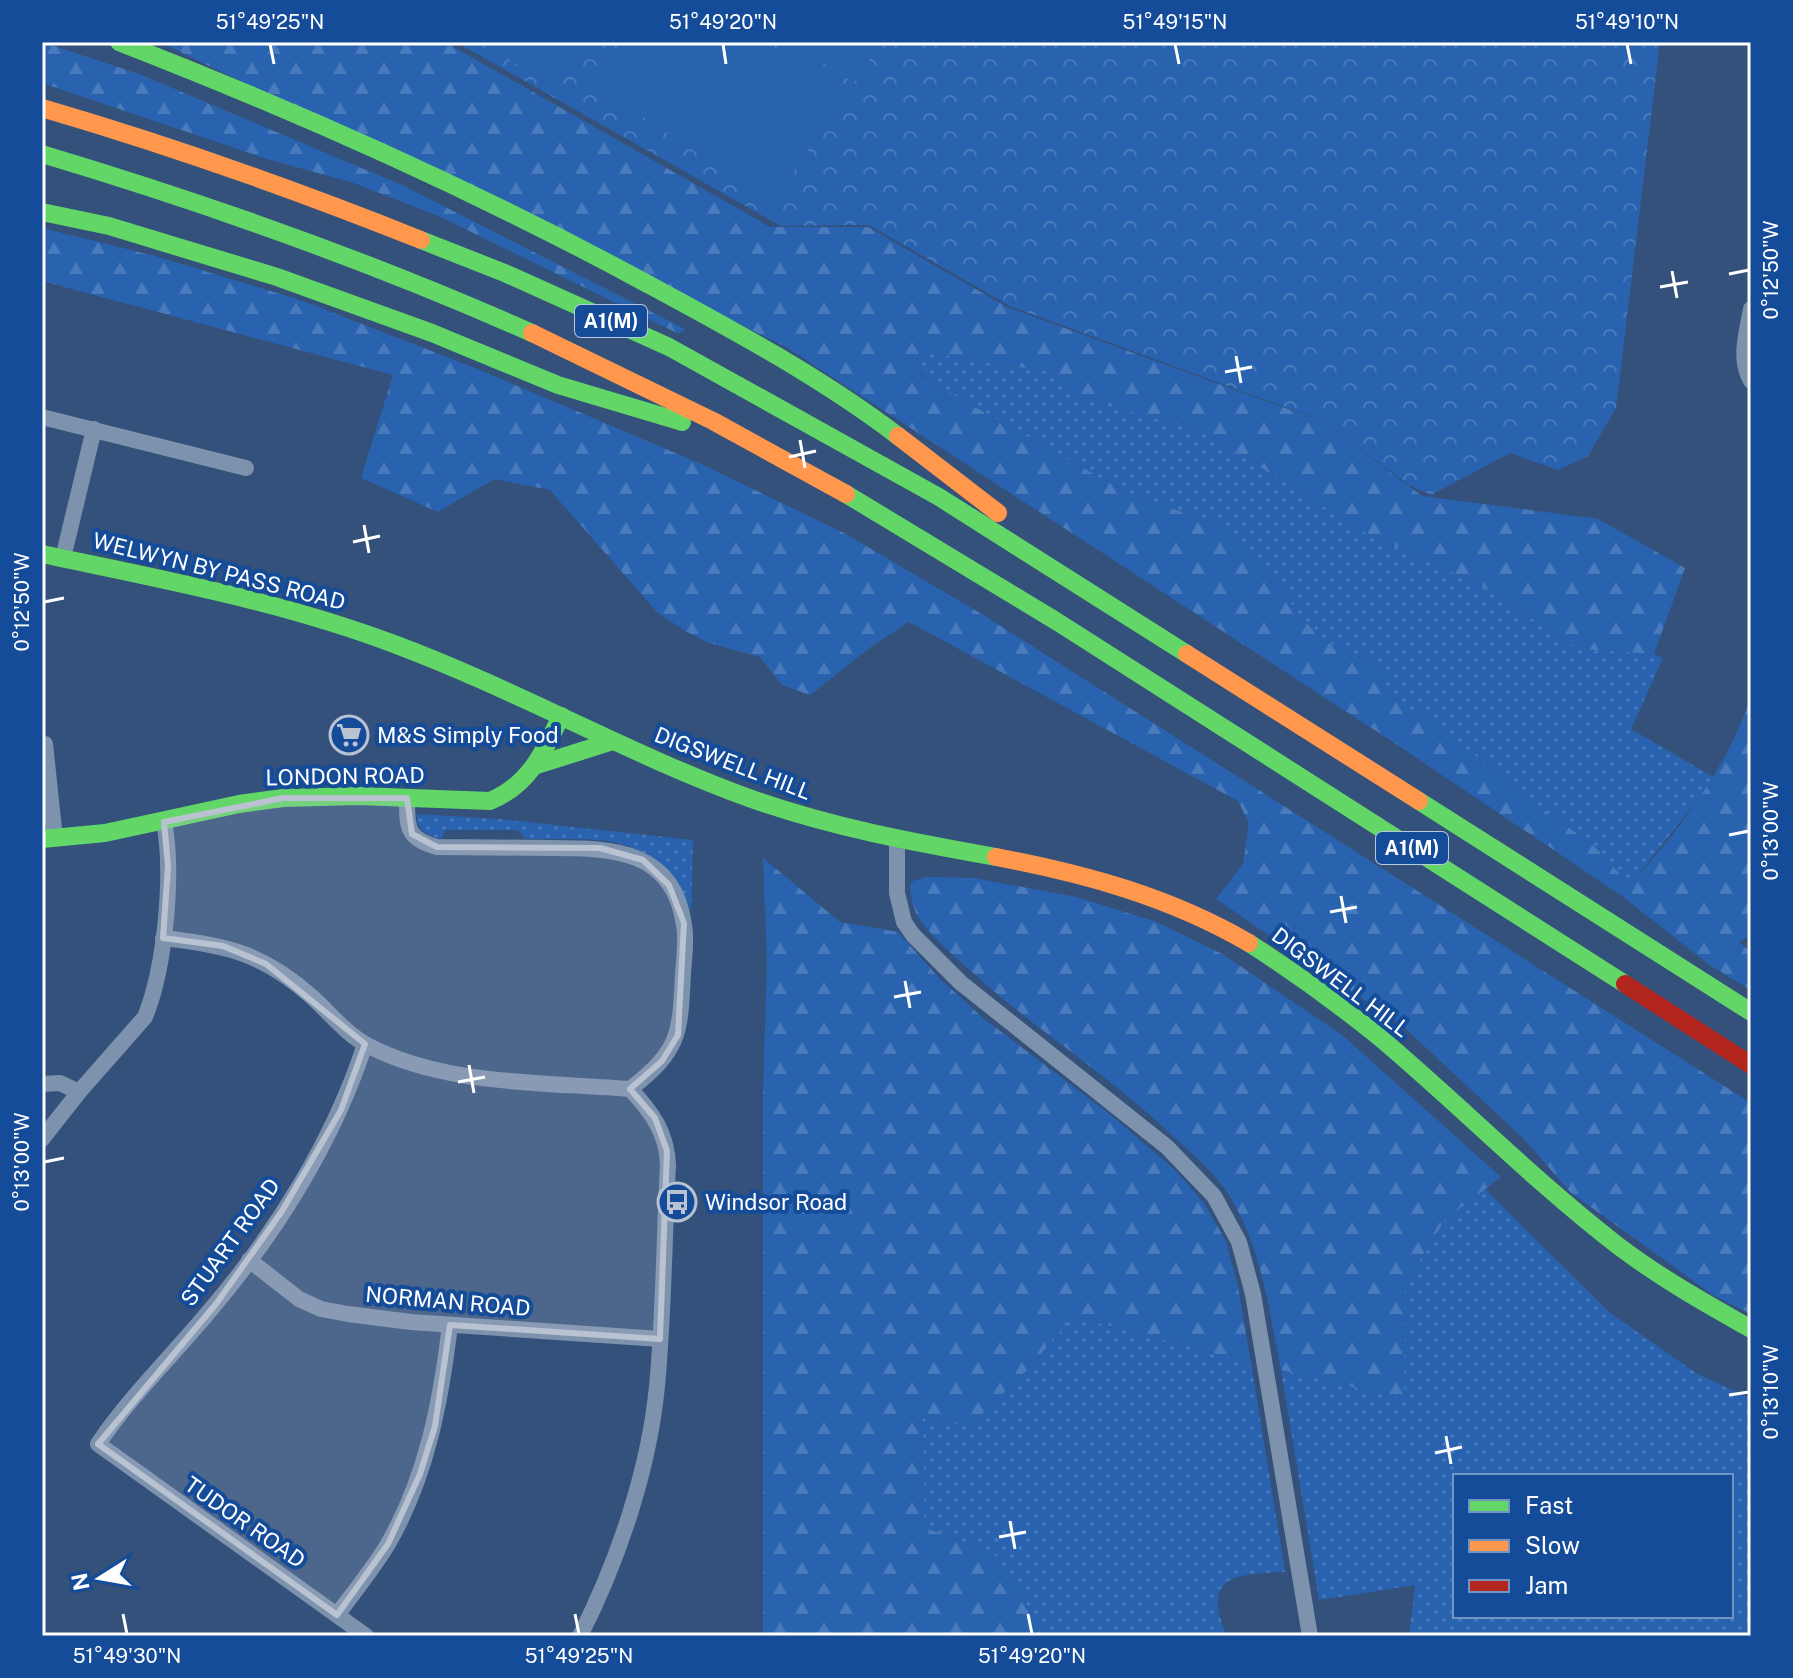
<svg xmlns="http://www.w3.org/2000/svg" width="1793" height="1678" font-family="'Public Sans',sans-serif">
  <style>
    .grass { fill: url(#grass-dots); fill-rule: evenodd }
    .forest { fill: url(#forest-firs) }
    .park { fill: url(#park-crowns) }
    .garden { fill: #2963b0 }
    .lines { fill: none; stroke-linecap: round; stroke-linejoin: round }
    .street { stroke: #7d92ad; stroke-width: 16 }
    .fast { stroke: #63d668; stroke-width: 18 }
    .slow { stroke: #ff974d; stroke-width: 18 }
    .jam { stroke: #b3261e; stroke-width: 18 }
    .marked { fill: #b8c2d1; fill-opacity: 0.2; stroke: #b8c2d1; stroke-width: 6; stroke-linejoin: round }
    .ticks { fill: none; stroke: #fff; stroke-width: 3 }
    .labels { text-anchor: middle; dominant-baseline: central; stroke-width: 8; stroke-linejoin: round; paint-order: stroke }
    .shield { fill: #144c9a; stroke: #b8c9e1; stroke-width: 2 }
    .shield-label { font-size: 20px; font-weight: bold; fill: #fff }
    .street-label { font-size: 22px; fill: #fff; stroke: #144c9a }
    .poi-label { font-size: 22px; fill: #fff; stroke: #144c9a; text-anchor: start }
    .neatline { fill: none; stroke: #fff; stroke-width: 3 }
    .ticks-label { font-size: 20px; text-anchor: middle; fill: #fff }
  </style>
  <defs>
    <pattern id="grass-dots" width="8" height="8" patternUnits="userSpaceOnUse" patternTransform="scale(2)"><rect width="8" height="8" fill="#2963b0"/><path d="M2 2h.1M6 6h.1" fill="none" stroke="#497abc" stroke-width="1.8" stroke-linecap="round"/></pattern>
    <pattern id="forest-firs" width="22" height="20" patternUnits="userSpaceOnUse" patternTransform="scale(2)"><rect width="22" height="20" fill="#2963b0"/><path d="M5 1l3.5 6h-7zM16 11l3.5 6h-7z" fill="#497abc"/></pattern>
    <pattern id="park-crowns" width="20" height="18" patternUnits="userSpaceOnUse" patternTransform="scale(2)"><rect width="20" height="18" fill="#2963b0"/><path d="M2 6a3 3 0 1 1 6 0M12 15a3 3 0 1 1 6 0" fill="none" stroke="#497abc"/></pattern>
  </defs>
  <rect width="100%" height="100%" fill="#33517b"/>
  <g class="grass">
    <polygon points="925,351 981,362 1054,372 1075,397 1202,431 1363,531 1480,585 1579,649 1654,654 1663,658 1631,729 1715,778 1630,885 1592,844 1526,798 1430,718 1409,711 1397,701 1386,686 1384,668 1319,638 1229,527 1131,495 931,382 916,368 919,354"/>
    <path d="M 417,814 L 499,819 L 693,840 L 691,911 C 651,828 606,840 525,839 L 518,830 L 446,830 L 441,839 C 427,835 416,830 417,814 Z"/>
    <path d="M 1485,1189 L 1610,1313 L 1696,1373 L 1751,1399 L 1751,1636 L 1409,1636 L 1415,1585 L 1319,1600 L 1281,1370 L 1404,1398 L 1405,1284 L 1445,1220 ZM 1455,1476 L 1731,1476 L 1731,1616 L 1455,1616 Z"/>
    <path d="M 1072,1316 L 1251,1363 L 1285,1572 C 1236,1574 1200,1575 1227,1636 L 1041,1636 L 1037,1622 L 998,1557 L 924,1527 L 923,1418 L 969,1427 L 1027,1370 Z"/>
  </g>
  <g class="forest">
    <polygon points="42,42 139,74 404,186 685,329 679,334 443,218 354,183 267,159 42,83"/>
    <path d="M 160,42 L 445,42 L 770,227 L 868,227 L 1007,307 L 1324,422 L 1422,496 L 1598,519 L 1685,568 L 1654,654 L 1579,649 L 1480,585 L 1363,531 L 1202,431 L 1074,397 L 1054,372 L 981,362 L 925,351 L 919,354 C 913,369 920,374 931,382 L 1131,495 L 1229,527 L 1319,638 L 1384,668 L 1386,686 L 1397,701 L 1409,711 L 1430,718 L 1526,798 L 1592,844 L 1630,885 C 1680,829 1727,768 1751,697 L 1751,936 L 1739,942 L 1751,952 L 1751,990 L 1711,966 L 1622,896 L 1390,740 L 786,347 Z"/>
    <polygon points="42,228 155,256 303,301 475,368 699,463 844,533 985,616 1751,1103 1751,1314 1713,1295 1570,1192 1525,1140 1404,1027 1216,899 1243,864 1249,823 1238,801 909,622 872,646 810,695 782,685 760,657 709,643 687,632 657,612 550,490 494,479 438,512 361,478 393,375 42,281"/>
    <polygon points="763,858 840,922 898,932 938,977 983,1018 1112,1116 1174,1169 1204,1203 1226,1241 1238,1287 1251,1363 1073,1316 1027,1370 969,1427 923,1418 924,1527 998,1557 1037,1622 1041,1636 763,1636 763,1093 767,961"/>
    <path d="M 926,877 L 974,878 L 1076,897 L 1157,922 L 1224,955 L 1342,1035 L 1501,1177 L 1445,1220 L 1405,1284 L 1404,1399 L 1281,1370 C 1269,1310 1262,1248 1229,1195 C 1216,1174 1194,1155 1175,1138 C 1112,1077 1037,1031 972,972 C 954,956 934,939 920,920 C 913,909 911,898 910,885 L 913,881 Z"/>
  </g>
  <polygon class="park" points="456,42 1660,42 1616,408 1588,456 1558,470 1510,453 1431,495 1409,485 1323,421 1010,306 869,225 781,226"/>
  <g class="garden">
    <polygon points="483,42 584,42 553,89"/>
    <polygon points="629,42 766,42 845,95 772,204 599,87"/>
    <polygon points="793,42 881,42 854,83"/>
  </g>
  <g class="lines">
    <g class="street">
      <path d="M 1751,309 C 1747,332 1738,359 1751,381"/>
      <polyline points="42,417 246,468"/>
      <polyline points="63,558 94,429"/>
      <polyline points="45,744 55,838"/>
      <path d="M 407,798 C 407,826 406,839 437,847 C 476,847 514,848 553,848 C 613,848 674,850 684,925 C 687,941 684,958 683,974 C 680,1035 680,1050 630,1089"/>
      <polyline points="897,840 897,893 904,922 913,935 961,983 1167,1147 1214,1196 1239,1242 1253,1294 1310,1636"/>
      <path d="M 163,938 C 226,945 263,953 312,997 C 330,1013 346,1034 367,1045 C 444,1086 545,1082 630,1089 C 652,1112 667,1133 668,1165 C 664,1239 664,1313 657,1386 C 649,1470 618,1561 580,1636"/>
      <path d="M 365,1044 C 334,1140 277,1231 212,1308 C 174,1354 131,1395 98,1444 L 366,1636"/>
      <polyline points="42,1084 60,1083 79,1092"/>
      <path d="M 42,1139 L 79,1092 L 145,1017 C 165,968 174,874 164,822"/>
      <polyline points="249,1260 299,1299 321,1309 348,1314 411,1322 660,1339"/>
      <path d="M 337,1615 C 354,1592 373,1569 388,1544 C 427,1476 441,1401 450,1325"/>
    </g>
    <g class="fast">
      <path d="M 119,42 C 299,112 474,190 644,282 C 731,329 819,376 898,436"/>
      <path d="M 42,154 C 209,204 372,262 532,333"/>
      <polyline points="42,212 109,226 277,277 432,333 558,385 682,422"/>
      <polyline points="421,240 507,274 669,347 939,497 1187,654"/>
      <polyline points="846,494 1056,621 1625,984"/>
      <path d="M 42,554 C 160,579 280,601 394,644 C 515,689 628,754 749,798 C 830,827 912,842 996,857"/>
      <polyline points="537,765 613,741"/>
      <polyline points="1419,801 1751,1012"/>
      <path d="M 42,839 L 105,833 L 239,804 L 283,798 L 359,796 L 490,801 C 529,785 544,752 561,716"/>
      <path d="M 1249,943 C 1294,972 1337,1003 1378,1036 C 1459,1104 1533,1180 1617,1245 C 1659,1277 1705,1303 1751,1329"/>
    </g>
    <g class="slow">
      <path d="M 42,108 C 172,146 296,190 421,240"/>
      <polyline points="532,333 713,421 846,494"/>
      <polyline points="898,436 998,513"/>
      <polyline points="1187,654 1419,801"/>
      <path d="M 996,857 C 1086,874 1170,897 1249,943"/>
    </g>
    <polyline class="jam" points="1625,984 1751,1065"/>
  </g>
  <path class="marked" d="M 283,798 L 407,798 L 412,834 L 437,847 L 600,848 L 643,860 L 669,885 L 684,923 L 678,1035 L 662,1061 L 630,1089 L 655,1118 L 667,1151 L 660,1339 L 450,1325 L 435,1426 L 420,1474 L 388,1544 L 337,1615 L 98,1444 L 216,1304 L 282,1211 L 341,1110 L 365,1044 L 266,964 L 223,946 L 163,938 L 168,866 L 164,822 Z"/>
  <path class="ticks" d="M 270,44 L 274,64M 723,44 L 726,64M 1175,44 L 1179,64M 1627,44 L 1631,64M 1672,271 L 1677,298M 1729,274 L 1749,270M 1660,287 L 1688,282M 1236,356 L 1241,383M 1225,372 L 1252,367M 800,440 L 805,468M 789,457 L 816,451M 364,525 L 369,553M 353,542 L 380,536M 44,602 L 64,598M 1729,835 L 1749,831M 1341,896 L 1346,923M 1330,912 L 1357,907M 905,981 L 910,1008M 894,997 L 921,992M 469,1065 L 474,1093M 458,1082 L 485,1077M 44,1162 L 64,1158M 1729,1395 L 1749,1392M 1446,1436 L 1451,1464M 1435,1453 L 1462,1447M 1010,1521 L 1015,1549M 999,1537 L 1026,1532M 123,1614 L 127,1634M 575,1614 L 579,1634M 1028,1614 L 1032,1634"/>
  <defs>
    <g id="supermarket-ring" transform="scale(2)"><circle r="9.5" fill="#144c9a" stroke="#b8c2d1" stroke-width="1.5"/><path d="M-6-5.5h2.5l.6 2H6L4.5 2H-2.5L-4.4-4H-6ZM-1.5 3.2a1.3 1.3 0 1 0 .1 0ZM3 3.2a1.3 1.3 0 1 0 .1 0Z" fill="#b8c2d1"/></g>
    <g id="bus-ring" transform="scale(2)"><circle r="9.5" fill="#144c9a" stroke="#b8c2d1" stroke-width="1.5"/><path d="M-5-6H5V4H4V6H2V4H-2V6H-4V4H-5ZM-3.5-4V0h7V-4ZM-3.5 1.2v1.5H-2V1.2ZM2 1.2v1.5H3.5V1.2Z" fill="#b8c2d1"/></g>
  </defs>
  <g fill-rule="evenodd">
    <use href="#supermarket-ring" x="349" y="735"/>
    <use href="#bus-ring" x="677" y="1202"/>
  </g>
  <g class="labels">
    <g class="shield">
      <rect x="575" y="305" width="72" height="32" rx="6"/>
      <rect x="1376" y="832" width="72" height="32" rx="6"/>
    </g>
    <g class="shield-label">
      <text x="611" y="321">A1(M)</text>
      <text x="1412" y="848">A1(M)</text>
    </g>
    <g class="street-label">
      <text transform="translate(219 571) rotate(14)">WELWYN BY PASS ROAD</text>
      <text transform="translate(733 763) rotate(21)">DIGSWELL HILL</text>
      <text transform="translate(345 776) rotate(-1)">LONDON ROAD</text>
      <text transform="translate(1341 982) rotate(37)">DIGSWELL HILL</text>
      <text transform="translate(230 1242) rotate(-54)">STUART ROAD</text>
      <text transform="translate(448 1301) rotate(5)">NORMAN ROAD</text>
      <text transform="translate(245 1522) rotate(35)">TUDOR ROAD</text>
    </g>
    <g class="poi-label">
      <text x="377" y="735">M&amp;S Simply Food</text>
      <text x="705" y="1202">Windsor Road</text>
    </g>
  </g>
  <rect width="1793" height="1678" fill="none" stroke="#144c9a" stroke-width="88"/>
  <rect x="1453" y="1474" width="280" height="144" fill="#144c9a" stroke="#7294c2" stroke-width="2"/>
  <rect x="1469" y="1500" width="40" height="12" fill="#63d668" stroke="#7294c2" stroke-width="2"/>
  <text x="1525" y="1514" font-size="24" fill="#ffffff">Fast</text>
  <rect x="1469" y="1540" width="40" height="12" fill="#ff974d" stroke="#7294c2" stroke-width="2"/>
  <text x="1525" y="1554" font-size="24" fill="#ffffff">Slow</text>
  <rect x="1469" y="1580" width="40" height="12" fill="#b3261e" stroke="#7294c2" stroke-width="2"/>
  <text x="1525" y="1594" font-size="24" fill="#ffffff">Jam</text>
  <g transform="translate(100 1578) rotate(259)" stroke="#144c9a" stroke-width="6" paint-order="stroke">
  <path d="M0-6L14 30L0 20L-14 30Z" fill="#ffffff"/>
  <text y="-12" font-size="22" font-weight="bold" text-anchor="middle" fill="#ffffff">N</text>
  </g>
  <rect x="44" y="44" width="1705" height="1590" class="neatline"/>
  <g class="ticks-label">
    <text x="270" y="29">51°49'25"N</text>
    <text x="723" y="29">51°49'20"N</text>
    <text x="1175" y="29">51°49'15"N</text>
    <text x="1627" y="29">51°49'10"N</text>
    <text transform="translate(1771 270) rotate(-90)" y="7">0°12'50"W</text>
    <text transform="translate(22 602) rotate(-90)" y="7">0°12'50"W</text>
    <text transform="translate(1771 831) rotate(-90)" y="7">0°13'00"W</text>
    <text transform="translate(22 1162) rotate(-90)" y="7">0°13'00"W</text>
    <text transform="translate(1771 1392) rotate(-90)" y="7">0°13'10"W</text>
    <text x="127" y="1663">51°49'30"N</text>
    <text x="579" y="1663">51°49'25"N</text>
    <text x="1032" y="1663">51°49'20"N</text>
  </g>
</svg>
